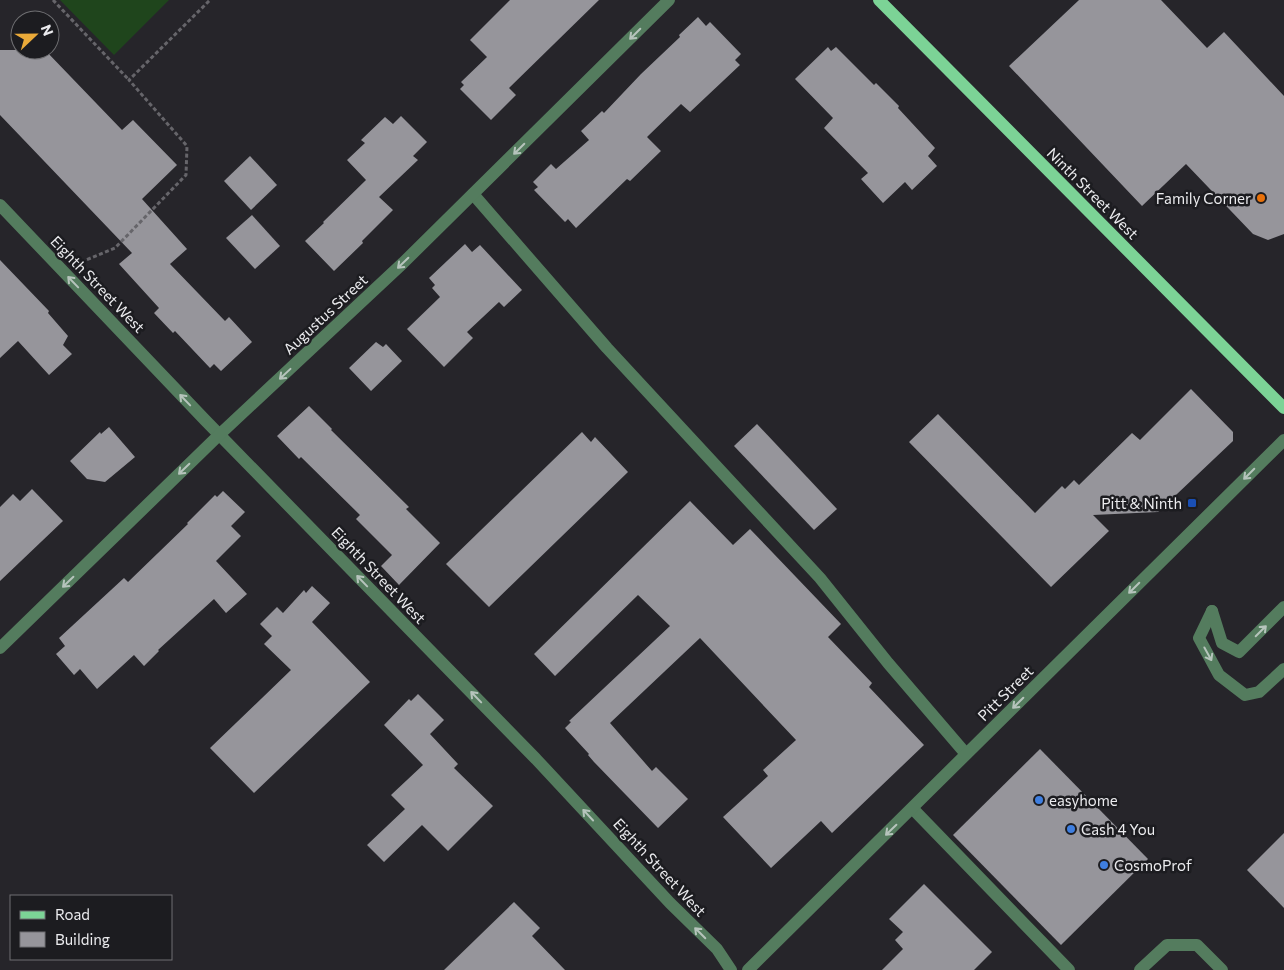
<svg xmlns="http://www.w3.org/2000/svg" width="1284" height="970" font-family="Commissioner,sans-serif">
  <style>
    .green { fill: #1f451c }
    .building { fill: #96959b }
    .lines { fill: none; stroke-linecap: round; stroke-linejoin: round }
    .path { stroke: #66656a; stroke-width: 3; stroke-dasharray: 4 2.5; stroke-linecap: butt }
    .minor { stroke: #547c5e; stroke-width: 12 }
    .major { stroke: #7cd396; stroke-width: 12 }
    .oneway { stroke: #b6c4bc }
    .food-dot { fill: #e8710a; stroke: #1c1c20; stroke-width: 2 }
    .transit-dot { fill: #1a4fb4; stroke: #1c1c20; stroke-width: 2 }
    .shop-dot { fill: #3f7fe0; stroke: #1c1c20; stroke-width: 2 }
    .labels { text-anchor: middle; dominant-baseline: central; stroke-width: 5; stroke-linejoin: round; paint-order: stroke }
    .street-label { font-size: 15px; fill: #ebebee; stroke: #1c1c20 }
    .poi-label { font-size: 15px; fill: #ebebee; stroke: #1c1c20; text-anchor: start }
  </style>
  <rect width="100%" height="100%" fill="#26252a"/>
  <polygon class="green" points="60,0 169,0 114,55"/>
  <g class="building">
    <polygon points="510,0 599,0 509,88 516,95 491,120 460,89 464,85 461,82 487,57 470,40"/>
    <polygon points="1079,0 1161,0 1207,48 1224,32 1284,96 1284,234 1268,240 1253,234 1186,164 1142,206 1009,66"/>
    <polygon points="698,17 706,26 710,22 741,54 735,60 740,65 690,112 681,104 647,137 661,151 630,181 627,179 576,228 568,219 565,222 534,190 538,187 533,182 551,164 556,169 589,140 581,131 602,111 604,113 641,74 680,37 679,35"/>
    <polygon points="828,47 831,51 836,47 874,85 876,83 899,106 898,108 935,148 928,156 937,166 912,190 905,182 883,203 861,179 868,173 824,128 833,118 795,79"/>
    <polygon points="0,50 45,50 122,130 133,120 177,165 142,199 187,249 170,264 225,321 229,317 252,342 221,371 214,364 210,368 175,331 173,333 154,313 159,308 119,264 132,253 0,115"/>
    <polygon points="401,116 427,142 413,156 418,160 379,197 393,210 362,241 363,243 334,271 305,241 324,223 323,222 366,180 347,160 365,143 361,140 385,117 393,124"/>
    <polygon points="250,156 277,185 251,210 224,181"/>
    <polygon points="252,215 280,246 255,269 226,238"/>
    <polygon points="465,244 472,252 480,245 522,290 504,307 499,302 467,332 473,338 444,367 407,329 440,297 432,288 435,285 429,278"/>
    <polygon points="0,260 49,311 48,313 68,336 63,345 72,354 49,375 18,341 0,358"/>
    <polygon points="376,342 383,347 386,344 402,361 371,391 349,368"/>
    <polygon points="1191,389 1233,432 1233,441 1158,512 1093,515 1109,531 1051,587 909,442 938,414 1035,513 1062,486 1065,489 1074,480 1079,485 1132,433 1140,440"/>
    <polygon points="309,406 332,429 331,430 409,507 406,509 440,543 399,585 381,566 392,555 356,519 360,515 301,457 299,459 277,436"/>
    <polygon points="757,424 837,509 814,530 734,446"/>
    <polygon points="109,427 135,457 105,482 87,479 70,461 100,432 101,434"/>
    <polygon points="582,432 591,442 595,437 628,472 489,607 446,564"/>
    <polygon points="32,489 63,521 0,581 0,507 13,494 20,501"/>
    <polygon points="223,491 245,512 231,526 241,536 216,561 247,594 226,613 214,599 158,650 159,651 144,666 134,655 97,689 80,669 74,675 56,654 65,646 59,638 124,578 128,582 188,524 187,523 215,495 217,497"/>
    <polygon points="690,501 733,545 750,529 841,624 828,637 872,683 869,687 924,745 832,833 821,821 771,868 723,817 768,776 763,770 796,740 700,638 610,723 652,771 656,767 688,799 658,828 594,762 588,755 589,754 565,728 571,722 569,721 670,626 638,595 555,676 534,654"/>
    <polygon points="312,586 330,603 312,622 370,682 254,793 210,748 291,670 264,644 272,636 260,624 277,607 283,613 304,590 306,593"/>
    <polygon points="418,694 444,720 430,734 458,764 454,768 493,806 448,851 422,825 384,862 367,845 405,809 391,795 423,765 384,725 409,699 411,701"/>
    <polygon points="1040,749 1148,859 1061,945 953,835"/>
    <polygon points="1284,833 1284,908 1247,870"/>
    <polygon points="924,884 992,952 974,970 882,970 903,949 895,940 903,932 889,919"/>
    <polygon points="514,902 540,928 532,936 565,970 444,970"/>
  </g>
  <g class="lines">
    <g class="path">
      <polyline points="53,0 129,80"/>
      <polyline points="81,262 115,248 186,175 187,146 129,80 210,0"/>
    </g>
    <g class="minor">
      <polyline points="473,194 607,348 820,578 888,663 966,754"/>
      <polyline points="0,205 205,420 536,759 670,903 717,949 731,970"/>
      <polyline points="1212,611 1199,638 1219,675 1245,695 1259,692 1284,669"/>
      <polyline points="1212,611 1222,643 1239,652 1284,607"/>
      <polyline points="0,648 219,435 403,263 669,0"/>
      <polyline points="913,809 1069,970"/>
      <path d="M 748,970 C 928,794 1106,617 1284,440"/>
      <polyline points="1140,970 1167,945 1197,945 1222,970"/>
    </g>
    <polyline class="major" points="879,0 1284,408"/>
  </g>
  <defs><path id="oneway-shaft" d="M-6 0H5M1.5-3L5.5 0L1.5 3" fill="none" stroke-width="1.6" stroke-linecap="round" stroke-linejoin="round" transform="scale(1.25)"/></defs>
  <g class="oneway">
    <use href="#oneway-shaft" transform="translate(635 34) rotate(135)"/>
    <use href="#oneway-shaft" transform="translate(519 149) rotate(135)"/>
    <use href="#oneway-shaft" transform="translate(403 263) rotate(136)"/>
    <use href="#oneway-shaft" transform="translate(73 282) rotate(-134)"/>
    <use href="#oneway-shaft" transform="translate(285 374) rotate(137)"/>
    <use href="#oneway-shaft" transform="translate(185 400) rotate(-134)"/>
    <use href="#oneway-shaft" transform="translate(184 469) rotate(136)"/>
    <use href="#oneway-shaft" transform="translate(1249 474) rotate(135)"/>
    <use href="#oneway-shaft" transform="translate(362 581) rotate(-134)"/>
    <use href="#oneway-shaft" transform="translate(68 582) rotate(136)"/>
    <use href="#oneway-shaft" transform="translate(1134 588) rotate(135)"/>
    <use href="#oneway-shaft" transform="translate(1261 631) rotate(-45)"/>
    <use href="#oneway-shaft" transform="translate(1208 654) rotate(61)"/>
    <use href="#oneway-shaft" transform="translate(476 697) rotate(-134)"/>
    <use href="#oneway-shaft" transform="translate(1018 703) rotate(135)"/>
    <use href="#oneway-shaft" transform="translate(588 815) rotate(-133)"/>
    <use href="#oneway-shaft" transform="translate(891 830) rotate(136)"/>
    <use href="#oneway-shaft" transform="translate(700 933) rotate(-135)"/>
  </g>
  <circle class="food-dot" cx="1261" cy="198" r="5"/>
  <rect class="transit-dot" x="1187" y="498" width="10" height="10" rx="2.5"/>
  <g class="shop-dot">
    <circle cx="1039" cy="800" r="5"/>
    <circle cx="1071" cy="829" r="5"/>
    <circle cx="1104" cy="865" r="5"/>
  </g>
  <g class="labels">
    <g class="street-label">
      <text transform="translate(1093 193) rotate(45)">Ninth Street West</text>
      <text transform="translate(98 284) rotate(46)">Eighth Street West</text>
      <text transform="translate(325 314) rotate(-43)">Augustus Street</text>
      <text transform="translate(379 575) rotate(46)">Eighth Street West</text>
      <text transform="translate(1005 693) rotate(-45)">Pitt Street</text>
      <text transform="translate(660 867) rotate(47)">Eighth Street West</text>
    </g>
    <g class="poi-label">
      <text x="1251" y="198" text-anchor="end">Family Corner</text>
      <text x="1182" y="503" text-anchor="end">Pitt &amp; Ninth</text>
      <text x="1049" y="800">easyhome</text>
      <text x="1081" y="829">Cash 4 You</text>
      <text x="1114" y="865">CosmoProf</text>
    </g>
  </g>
  <rect x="10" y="895" width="162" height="65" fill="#1c1c20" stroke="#6f6f72"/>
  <rect x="20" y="911" width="25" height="8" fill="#7cd396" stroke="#6f6f72"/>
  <text x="55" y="920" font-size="15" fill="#ebebee">Road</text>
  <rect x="20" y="932" width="25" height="15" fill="#96959b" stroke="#6f6f72"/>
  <text x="55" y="945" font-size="15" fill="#ebebee">Building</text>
  <g transform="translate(35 35) rotate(68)"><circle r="24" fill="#1c1c20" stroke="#6f6f72"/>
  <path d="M0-4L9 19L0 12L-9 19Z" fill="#eaaa39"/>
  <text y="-8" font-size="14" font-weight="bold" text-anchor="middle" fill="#ebebee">N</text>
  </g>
</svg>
